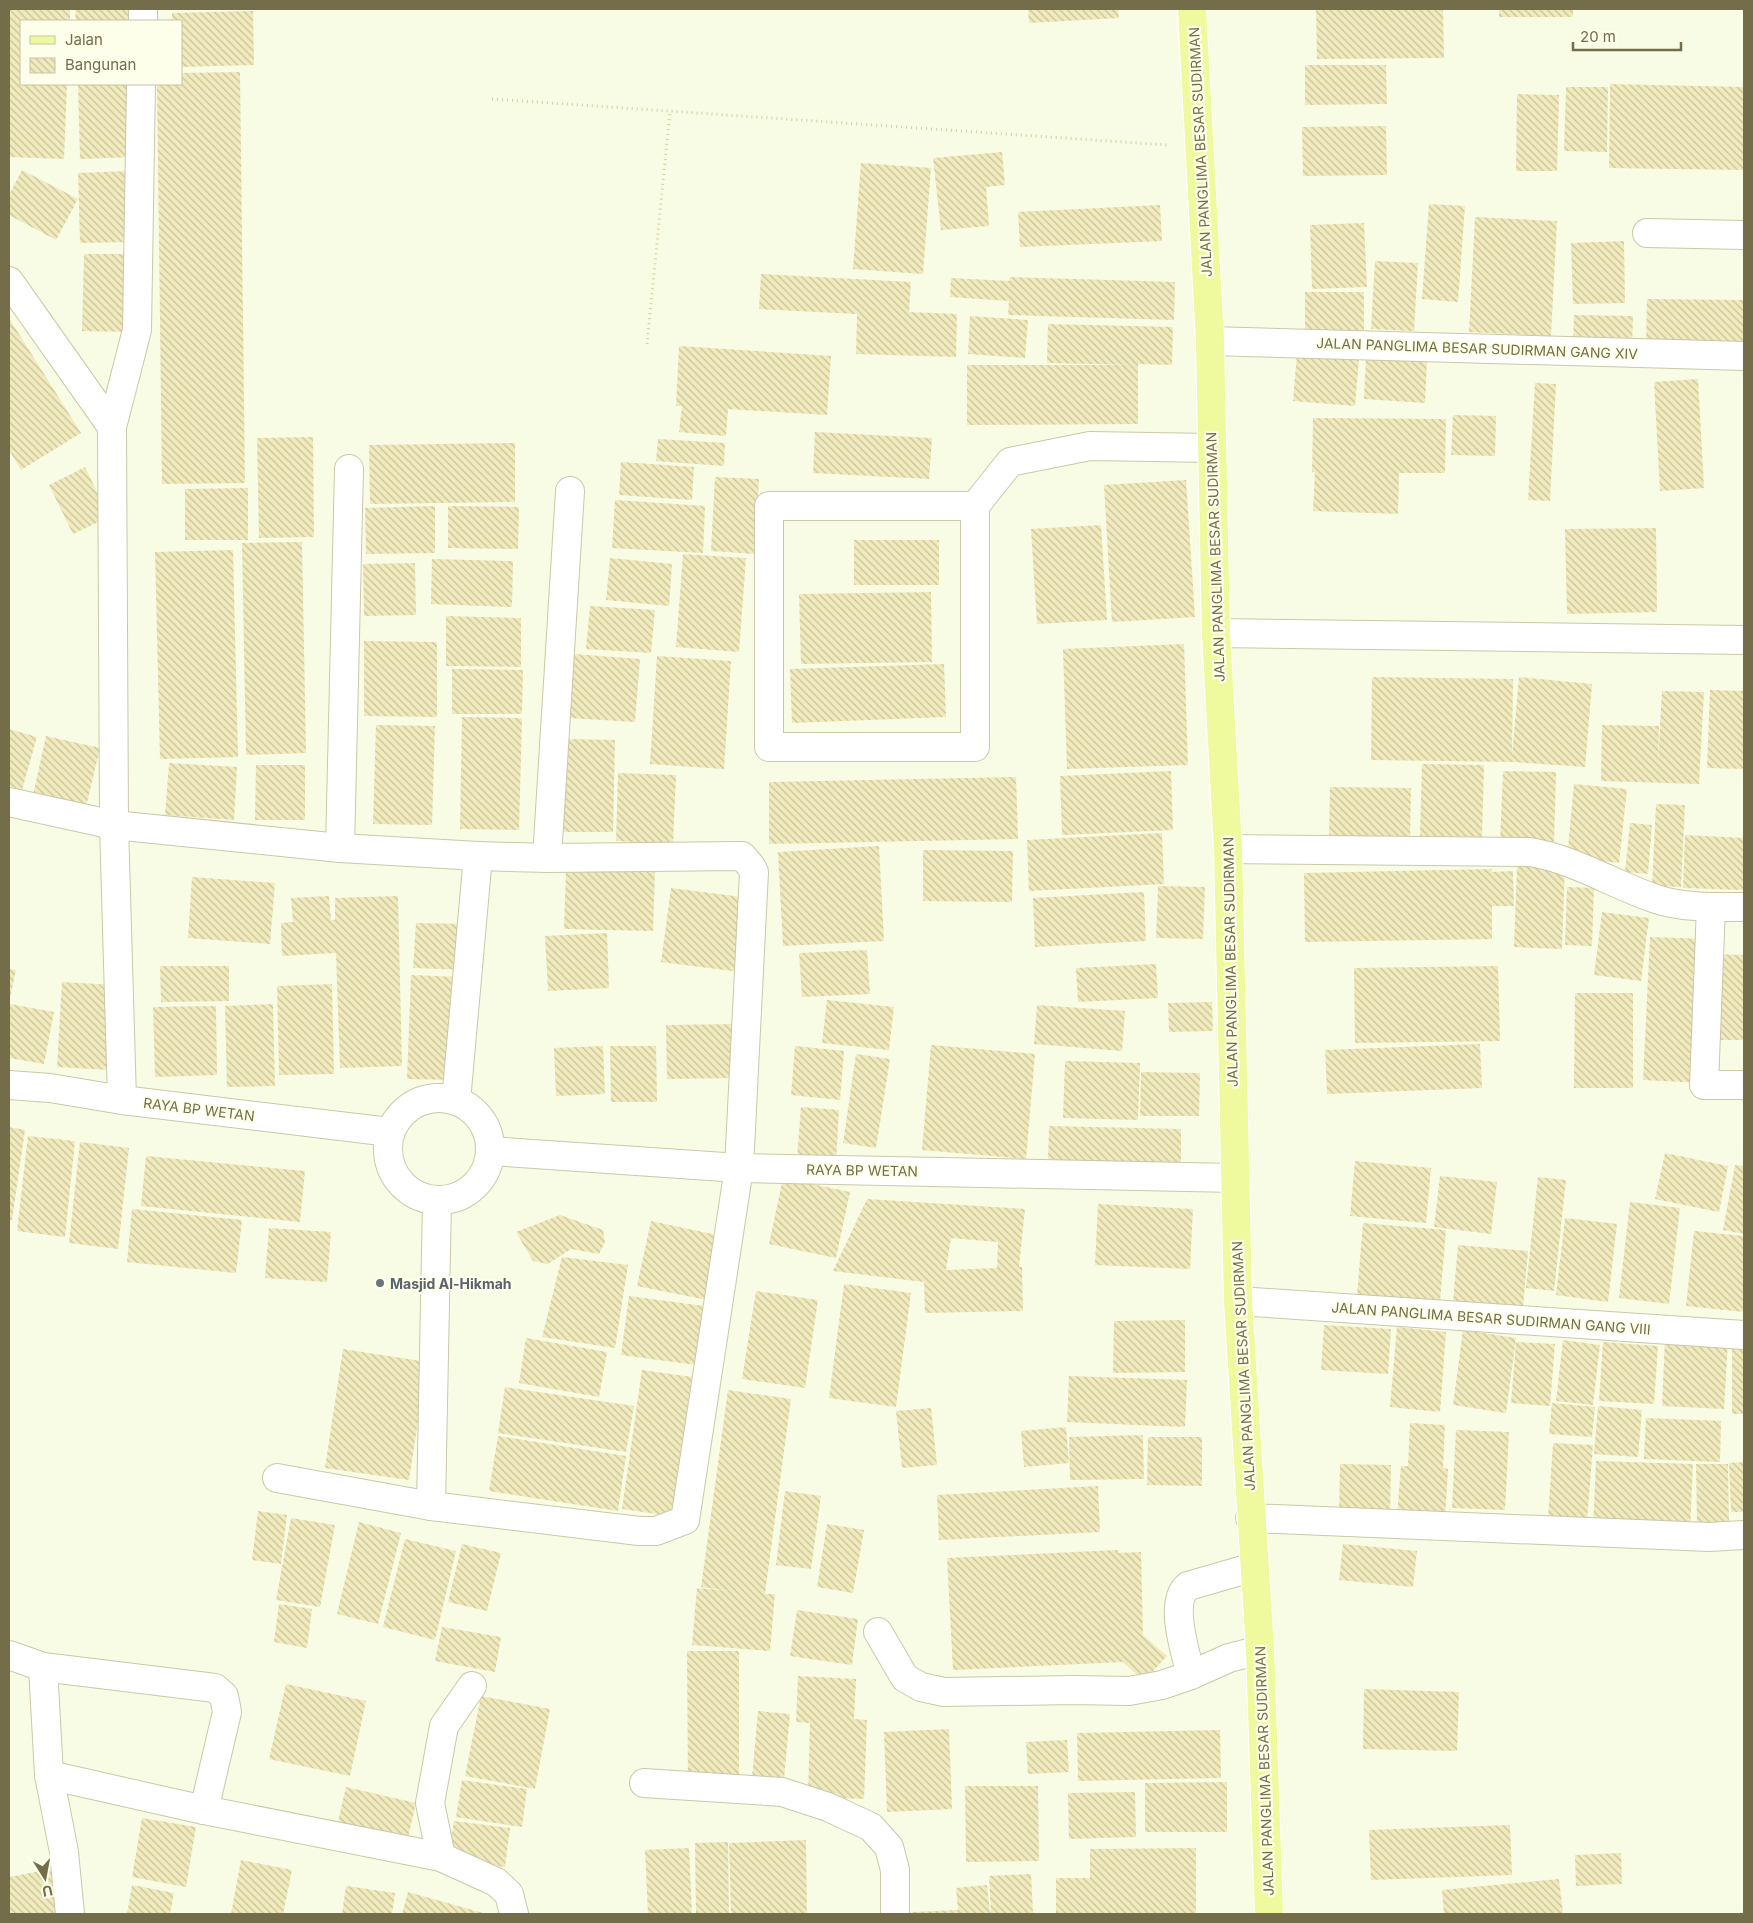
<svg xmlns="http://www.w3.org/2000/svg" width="1753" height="1923" font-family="Inter,sans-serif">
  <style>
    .building { fill: url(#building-back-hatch); fill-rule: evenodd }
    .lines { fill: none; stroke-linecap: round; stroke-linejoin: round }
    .minor-casing { stroke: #cac8a8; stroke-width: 30 }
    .major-casing { stroke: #fff; stroke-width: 30 }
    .path { stroke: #d5ce9f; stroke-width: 3; stroke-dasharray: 1 4; stroke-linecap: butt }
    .minor { stroke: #fff; stroke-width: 28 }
    .major { stroke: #eff99e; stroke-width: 28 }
    .worship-dot { fill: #6b7280; stroke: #fdffea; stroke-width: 2 }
    .labels { text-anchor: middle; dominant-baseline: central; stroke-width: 4.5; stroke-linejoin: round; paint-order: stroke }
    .street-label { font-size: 14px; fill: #736d4a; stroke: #fdffea }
    .worship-label { font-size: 14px; font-weight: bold; fill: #5b616d; stroke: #fdffea; text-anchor: start }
  </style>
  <defs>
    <pattern id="building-back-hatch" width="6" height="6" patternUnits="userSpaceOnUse" patternTransform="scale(1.25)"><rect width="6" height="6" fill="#f0eabc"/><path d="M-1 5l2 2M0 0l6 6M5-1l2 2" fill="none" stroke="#c7c29b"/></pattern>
  </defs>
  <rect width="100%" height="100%" fill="#f9fce4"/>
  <g class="building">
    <polygon points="9,9 70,9 70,21 21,21 21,84 67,84 64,159 9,157"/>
    <polygon points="75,9 131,9 131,21 76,21"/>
    <polygon points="1028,9 1118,9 1119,18 1029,23"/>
    <polygon points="1316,9 1443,9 1444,58 1317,59"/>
    <rect x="1499" y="9" width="74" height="8"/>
    <polygon points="253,11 254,65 181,67 181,21 172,21 172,13"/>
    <polygon points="1305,65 1386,65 1387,104 1305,105"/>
    <polygon points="240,72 245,483 162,484 157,84 181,84 181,73"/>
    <polygon points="78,84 133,84 135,157 80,159"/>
    <polygon points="1610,84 1744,87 1744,170 1609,168"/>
    <polygon points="1566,87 1608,87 1607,152 1564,151"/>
    <polygon points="1517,94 1559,95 1557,171 1516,171"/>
    <polygon points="1386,126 1387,175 1303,176 1302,127"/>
    <polygon points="1002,152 1005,185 986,187 989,226 941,230 933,158"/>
    <polygon points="861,163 931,168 923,274 853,269"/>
    <polygon points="22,170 78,199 56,240 9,215 9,195"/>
    <polygon points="129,171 130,242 80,243 78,173"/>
    <polygon points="1429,204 1465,206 1458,302 1422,299"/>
    <polygon points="1160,205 1162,241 1020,247 1018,212"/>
    <polygon points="1475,217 1557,221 1551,336 1469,332"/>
    <polygon points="1364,223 1367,287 1312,289 1310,225"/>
    <polygon points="1624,241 1625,303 1573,304 1571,243"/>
    <polygon points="84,254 133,254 132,332 82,331"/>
    <polygon points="1375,261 1418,263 1414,331 1371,329"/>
    <polygon points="761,274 911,282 909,312 957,314 956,357 856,354 857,314 759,309"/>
    <polygon points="1010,277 1175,282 1174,320 1008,315 1009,301 950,297 951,278 1009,281"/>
    <rect x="1305" y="292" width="59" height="40"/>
    <polygon points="1647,299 1744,300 1743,345 1646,343"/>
    <polygon points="1574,315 1633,316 1632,345 1573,344"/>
    <polygon points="970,316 1028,320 1025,358 968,354"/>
    <polygon points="9,318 81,433 21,470 9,450"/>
    <polygon points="1048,324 1173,327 1172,365 1138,364 1138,424 967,425 967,365 1135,365 1047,363"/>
    <polygon points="679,346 831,356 827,415 728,409 726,436 679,432 682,406 676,406"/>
    <polygon points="1297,353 1359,359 1355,406 1293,401"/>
    <polygon points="1366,358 1427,361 1425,403 1364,399"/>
    <polygon points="1698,379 1704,488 1660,491 1654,382"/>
    <polygon points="1535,383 1556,384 1550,501 1528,500"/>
    <polygon points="1453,415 1496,416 1495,456 1451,455"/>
    <polygon points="1313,418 1446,419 1445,473 1399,473 1398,514 1313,511 1315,472 1312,472"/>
    <polygon points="815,432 932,438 929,479 813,473"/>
    <polygon points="313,437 314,537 259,538 257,438"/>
    <polygon points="658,439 725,443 724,466 656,461"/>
    <polygon points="515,443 515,502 370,504 369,445"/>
    <polygon points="621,462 694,467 692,500 619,495"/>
    <polygon points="85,467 109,517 73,534 49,485"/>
    <polygon points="715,477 759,479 755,554 711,551"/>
    <polygon points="1186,480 1195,617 1112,622 1104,485"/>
    <polygon points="248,488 248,540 185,540 185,489"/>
    <polygon points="615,500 705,506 703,553 612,548"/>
    <polygon points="435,506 435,553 366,554 365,508"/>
    <polygon points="448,506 519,507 518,549 448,548"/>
    <polygon points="1101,525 1107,620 1037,624 1031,529"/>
    <polygon points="1656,528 1657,612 1567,614 1565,529"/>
    <rect x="854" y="540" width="85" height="45"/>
    <polygon points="302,542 306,753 246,755 242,543"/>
    <polygon points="233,550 238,757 160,759 155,552"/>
    <polygon points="683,554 746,558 739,652 676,647"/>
    <polygon points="610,558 672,564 669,606 606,600"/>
    <polygon points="432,559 513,561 512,607 431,604"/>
    <polygon points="415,563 416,615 364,616 363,564"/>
    <polygon points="931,592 932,662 801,664 799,594"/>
    <polygon points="590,606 655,610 651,653 586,649"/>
    <polygon points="446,616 521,618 521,667 446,666"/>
    <polygon points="364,641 437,642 437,717 364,716"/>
    <polygon points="1184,644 1188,765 1067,769 1063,649"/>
    <polygon points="574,654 640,659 635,722 569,718"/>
    <polygon points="657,656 731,661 724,769 650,764"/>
    <polygon points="944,664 946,717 792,723 790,669"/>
    <polygon points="452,669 523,670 522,714 452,714"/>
    <polygon points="1372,677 1513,679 1512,756 1519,677 1592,684 1585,767 1512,762 1371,760"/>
    <polygon points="1710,690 1744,691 1744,769 1707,768"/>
    <polygon points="1662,691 1704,692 1699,784 1601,781 1602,725 1659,726 1658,763"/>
    <polygon points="462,717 522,718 519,830 460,829"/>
    <polygon points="376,725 435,726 432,825 373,824"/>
    <polygon points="9,729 37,737 22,790 9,786"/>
    <polygon points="46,736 100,748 86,807 33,795"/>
    <polygon points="564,739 615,740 613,832 563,832"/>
    <polygon points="169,763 237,767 234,820 165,815"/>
    <polygon points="1422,764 1484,765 1482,837 1420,836"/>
    <polygon points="256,765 305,765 305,820 255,820"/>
    <polygon points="1171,771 1173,830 1062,835 1060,776"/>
    <polygon points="1503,771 1556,772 1554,845 1500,843"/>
    <polygon points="618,773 676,775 673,844 616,841"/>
    <polygon points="1016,777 1018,839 769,844 769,782"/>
    <polygon points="1574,784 1627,789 1619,863 1567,858"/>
    <polygon points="1330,787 1411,788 1410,841 1329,839"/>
    <polygon points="1656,804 1685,805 1681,887 1652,886"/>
    <polygon points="1630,823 1652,825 1648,874 1625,872"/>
    <polygon points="1162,833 1164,884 1029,891 1027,840"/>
    <polygon points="1685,835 1744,838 1744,890 1683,888"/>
    <polygon points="879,846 884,941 783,946 778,852"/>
    <polygon points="923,850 1013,851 1012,902 923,901"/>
    <polygon points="1517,865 1565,866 1562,949 1514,947"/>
    <polygon points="1492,869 1491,872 1513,871 1514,906 1492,906 1492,939 1305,942 1304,873"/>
    <polygon points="566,870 655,872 653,931 564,929"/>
    <polygon points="192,877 275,883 270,944 188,938"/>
    <polygon points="1158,886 1205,887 1203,939 1156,938"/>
    <polygon points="1567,887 1594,888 1592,946 1565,945"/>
    <polygon points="671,888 750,898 740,972 661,962"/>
    <polygon points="1144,892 1146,941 1035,947 1033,898"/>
    <polygon points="329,896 331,920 335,920 335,898 398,896 402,1066 340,1068 336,953 282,956 281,923 293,922 291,898"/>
    <polygon points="1602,912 1649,918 1641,981 1594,975"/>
    <polygon points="416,923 469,924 467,970 413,968"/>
    <polygon points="607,933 609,988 548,991 545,936"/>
    <polygon points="1650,937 1709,939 1703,1083 1643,1080"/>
    <polygon points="867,950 870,994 802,997 799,953"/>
    <polygon points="1711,954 1744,955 1744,1040 1709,1040"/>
    <polygon points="1156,964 1158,998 1078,1002 1076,968"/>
    <polygon points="160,966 229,966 229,1001 161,1002"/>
    <polygon points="1498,966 1500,1041 1355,1043 1354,968"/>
    <polygon points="9,969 16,970 10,998 9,998"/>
    <polygon points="411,975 460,977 456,1080 407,1079"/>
    <polygon points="62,982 115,985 110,1070 57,1067"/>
    <polygon points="332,984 334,1074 279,1075 277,986"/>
    <polygon points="1575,993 1633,993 1633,1088 1574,1088"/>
    <polygon points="827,1000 894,1007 889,1050 822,1043"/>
    <polygon points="1212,1002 1213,1031 1169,1032 1168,1003"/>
    <polygon points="10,1004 54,1012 44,1064 9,1058"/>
    <polygon points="273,1004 275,1086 227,1087 225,1006"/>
    <polygon points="1037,1005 1125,1011 1122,1051 1034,1044"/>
    <polygon points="216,1006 217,1075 155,1077 153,1007"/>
    <polygon points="735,1024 736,1078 667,1079 666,1025"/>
    <polygon points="1480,1044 1482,1088 1327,1094 1325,1050"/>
    <polygon points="931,1045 1035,1054 1026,1159 922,1150"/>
    <polygon points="603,1046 605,1094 556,1096 554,1048"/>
    <polygon points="610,1046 656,1046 657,1102 611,1102"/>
    <polygon points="795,1046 844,1051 840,1100 791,1095"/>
    <polygon points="856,1054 890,1059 876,1148 843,1143"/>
    <polygon points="1065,1061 1140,1063 1138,1120 1063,1118"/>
    <polygon points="1141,1072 1200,1073 1199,1116 1140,1116"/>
    <polygon points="801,1107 839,1110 836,1161 797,1158"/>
    <polygon points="1049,1126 1181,1129 1181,1167 1048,1163"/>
    <polygon points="9,1127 25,1130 12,1220 9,1220"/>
    <polygon points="28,1136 75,1141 65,1237 17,1231"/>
    <polygon points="80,1142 129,1148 118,1249 69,1243"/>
    <polygon points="1665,1153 1728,1166 1719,1212 1655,1199"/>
    <polygon points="146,1156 305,1171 300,1222 141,1206"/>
    <polygon points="1355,1161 1431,1168 1426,1223 1350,1216"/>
    <polygon points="1735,1165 1744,1166 1744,1234 1723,1230"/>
    <polygon points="1440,1176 1497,1182 1491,1234 1434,1227"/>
    <polygon points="1538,1177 1566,1180 1554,1291 1526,1288"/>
    <polygon points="783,1178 850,1192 836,1258 769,1244"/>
    <path d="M 867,1199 L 1025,1209 L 1019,1267 L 1022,1267 L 1023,1311 L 925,1313 L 924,1282 L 833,1271 ZM 951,1238 L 998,1242 L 997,1268 L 946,1270 Z"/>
    <polygon points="1630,1202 1680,1208 1669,1304 1619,1298"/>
    <polygon points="1098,1204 1193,1209 1190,1269 1095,1265"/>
    <polygon points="132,1209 242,1220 236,1273 127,1262"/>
    <polygon points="560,1215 603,1230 605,1242 599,1254 571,1249 548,1264 533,1261 516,1232"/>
    <polygon points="1565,1218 1617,1224 1608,1302 1556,1295"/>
    <polygon points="651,1221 726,1237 712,1301 637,1286"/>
    <polygon points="1363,1223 1446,1230 1440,1302 1357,1295"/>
    <polygon points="269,1228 331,1232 327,1282 265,1278"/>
    <polygon points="1694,1231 1744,1236 1744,1312 1686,1306"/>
    <polygon points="1458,1245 1528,1251 1523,1308 1453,1302"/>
    <polygon points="562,1257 628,1265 615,1348 542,1337"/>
    <polygon points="844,1284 911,1293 896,1407 829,1398"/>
    <polygon points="756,1291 818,1300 805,1388 742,1379"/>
    <polygon points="629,1296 704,1306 696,1365 621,1355"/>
    <polygon points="1185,1320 1185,1372 1113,1373 1114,1321"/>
    <polygon points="1324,1325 1391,1329 1388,1374 1321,1370"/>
    <polygon points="1397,1327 1446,1332 1440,1412 1390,1407"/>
    <polygon points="1463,1330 1516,1338 1506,1413 1453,1405"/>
    <polygon points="526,1338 607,1352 599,1397 519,1383"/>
    <polygon points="1665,1339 1728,1342 1724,1409 1662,1406"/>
    <polygon points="1563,1340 1600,1345 1593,1405 1556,1401"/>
    <polygon points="1516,1342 1555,1344 1550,1406 1511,1403"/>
    <polygon points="1603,1342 1658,1346 1654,1404 1599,1401"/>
    <rect x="1732" y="1344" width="12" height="70"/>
    <polygon points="343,1349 427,1362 409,1480 325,1468"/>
    <polygon points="642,1370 692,1377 671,1516 622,1509"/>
    <polygon points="1069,1376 1187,1380 1185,1427 1067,1422"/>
    <polygon points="505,1387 634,1406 626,1452 498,1433"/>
    <polygon points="728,1390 791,1399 765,1594 775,1594 770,1651 692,1645 697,1588 730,1591 701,1587"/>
    <polygon points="1552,1403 1595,1407 1592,1437 1549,1434"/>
    <polygon points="1598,1406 1642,1410 1638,1457 1594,1454"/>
    <polygon points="931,1408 937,1465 902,1468 896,1411"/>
    <polygon points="1646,1418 1721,1421 1720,1462 1644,1459"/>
    <polygon points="1410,1423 1445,1425 1443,1468 1448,1469 1445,1519 1397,1516 1401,1466 1408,1466"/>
    <polygon points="1066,1427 1069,1463 1024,1467 1021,1431"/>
    <polygon points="1456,1430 1509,1432 1505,1510 1452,1508"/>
    <polygon points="1143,1435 1144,1479 1070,1480 1069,1437"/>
    <polygon points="498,1436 626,1456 618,1511 489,1491"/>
    <polygon points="1148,1437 1202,1437 1202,1486 1147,1485"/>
    <polygon points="1553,1443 1593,1445 1587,1521 1548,1518"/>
    <polygon points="1596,1461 1693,1464 1690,1533 1593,1529"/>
    <polygon points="1744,1462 1744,1512 1731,1512 1729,1463"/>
    <polygon points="1340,1464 1391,1465 1390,1514 1339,1513"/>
    <polygon points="1696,1464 1728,1464 1729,1523 1697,1524"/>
    <polygon points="1098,1486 1100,1532 939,1540 937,1495"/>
    <polygon points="785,1491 821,1496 811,1569 776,1565"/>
    <polygon points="258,1511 287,1515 281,1564 252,1560"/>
    <polygon points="291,1518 335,1525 320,1607 276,1600"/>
    <polygon points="359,1522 401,1533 378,1624 337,1614"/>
    <polygon points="827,1524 864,1530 853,1593 817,1587"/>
    <polygon points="405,1539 456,1551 435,1640 383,1627"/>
    <polygon points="462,1544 501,1553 487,1611 448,1602"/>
    <polygon points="1343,1544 1417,1551 1413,1587 1339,1580"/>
    <polygon points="1118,1550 1118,1553 1141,1552 1143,1635 1167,1656 1144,1681 1123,1662 953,1670 947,1558"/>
    <polygon points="279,1604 312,1609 307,1648 274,1642"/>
    <polygon points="797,1610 858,1619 852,1665 790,1656"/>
    <polygon points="442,1627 501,1637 495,1672 435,1661"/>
    <polygon points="687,1651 739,1651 739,1783 688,1783"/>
    <polygon points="798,1676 856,1679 854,1719 867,1720 864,1799 808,1797 810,1723 796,1722"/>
    <polygon points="286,1684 366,1701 350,1776 269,1759"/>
    <polygon points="1364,1689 1459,1692 1457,1751 1363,1749"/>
    <polygon points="481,1696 550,1709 535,1789 465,1776"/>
    <polygon points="758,1711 790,1714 783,1790 751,1788"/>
    <polygon points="949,1729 952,1809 887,1812 884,1732"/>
    <polygon points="1220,1730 1221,1778 1078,1781 1077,1733"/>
    <polygon points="1067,1740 1069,1772 1028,1774 1026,1742"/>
    <polygon points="462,1780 527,1789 522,1827 456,1817"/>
    <polygon points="1227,1782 1227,1832 1145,1832 1145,1783"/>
    <polygon points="965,1786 1038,1786 1039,1861 966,1862"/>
    <polygon points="346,1787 416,1803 406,1846 336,1830"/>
    <polygon points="1135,1792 1136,1837 1069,1839 1068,1793"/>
    <polygon points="142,1818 196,1827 186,1887 132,1877"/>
    <polygon points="454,1821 510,1828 505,1867 448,1859"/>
    <polygon points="1510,1825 1512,1875 1371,1880 1369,1830"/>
    <polygon points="806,1840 807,1914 731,1914 729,1843"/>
    <polygon points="728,1842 729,1913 696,1913 695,1843"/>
    <polygon points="689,1848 692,1914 648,1914 645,1850"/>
    <polygon points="1196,1848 1196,1914 1056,1914 1056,1878 1090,1878 1090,1849"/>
    <polygon points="1621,1853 1622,1884 1576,1886 1575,1855"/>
    <polygon points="241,1860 292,1870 283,1914 231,1914"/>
    <polygon points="52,1869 61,1914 9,1914 9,1877"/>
    <polygon points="1031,1874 1033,1913 912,1914 912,1912 958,1910 956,1888 987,1885 990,1912 991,1913 989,1876"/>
    <polygon points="1559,1879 1563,1914 1444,1914 1442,1890"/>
    <polygon points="132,1885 174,1893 170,1914 127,1914"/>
    <polygon points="346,1886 395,1893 392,1914 342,1914"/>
    <polygon points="408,1892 487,1914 402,1914"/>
  </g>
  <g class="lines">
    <g class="minor-casing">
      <g id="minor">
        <polyline points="143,21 143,9"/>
        <polyline points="1647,233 1744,235"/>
        <polyline points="9,281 112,427"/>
        <polyline points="1210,341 1744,356"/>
        <polyline points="975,506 769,506 769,747 975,747 975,506 1010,462 1090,446 1212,448"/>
        <polyline points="1216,633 1744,640"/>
        <polyline points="9,802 114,825 112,427 137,330 141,84"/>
        <polyline points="340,848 349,469"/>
        <path d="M 1228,849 L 1530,852 C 1574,859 1614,885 1656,899 C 1682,908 1717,907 1744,907"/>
        <polyline points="547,858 570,491"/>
        <polyline points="1711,907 1704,1085 1744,1085"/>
        <polyline points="9,1085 50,1088 122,1100 390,1132"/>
        <circle cx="439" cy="1149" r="51"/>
        <polyline points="122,1100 114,825 340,848 478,856 456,1101"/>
        <polyline points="491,1151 739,1168 1235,1178"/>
        <polyline points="1238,1301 1744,1335"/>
        <polyline points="277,1478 431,1506 639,1531 656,1531 685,1520 739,1168 754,872 750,865 742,856 547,858 478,856"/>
        <polyline points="431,1506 437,1201"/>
        <polyline points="1250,1518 1709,1537 1744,1535"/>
        <polyline points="878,1632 905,1678 921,1687 944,1692 1074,1690 1129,1691 1162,1685 1191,1675 1229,1658 1260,1650"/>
        <polyline points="9,1655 43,1667 49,1775 64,1852 70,1914"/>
        <polyline points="43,1667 215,1688 224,1696 227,1712 204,1810 49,1775"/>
        <path d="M 1191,1675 C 1186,1654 1168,1602 1188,1586 L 1254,1567"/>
        <polyline points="644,1783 782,1792 828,1807 871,1827 889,1847 895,1870 895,1914"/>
        <polyline points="204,1810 441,1857 496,1882 509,1894 514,1914"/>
        <polyline points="441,1857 430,1803 444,1726 472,1686"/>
      </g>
    </g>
    <g class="major-casing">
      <polyline id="major" points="1192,9 1210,341 1216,633 1228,849 1238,1301 1260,1650 1269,1914"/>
    </g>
    <g class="path">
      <polyline points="492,99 1167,145"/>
      <polyline points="647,344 670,111"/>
    </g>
    <use href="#minor" class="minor"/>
    <use href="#major" class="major"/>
  </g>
  <circle class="worship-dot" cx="380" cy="1283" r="5"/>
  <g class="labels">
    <g class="street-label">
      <text transform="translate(1200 152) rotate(-93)">JALAN PANGLIMA BESAR SUDIRMAN</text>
      <text transform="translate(1477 348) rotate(2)">JALAN PANGLIMA BESAR SUDIRMAN GANG XIV</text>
      <text transform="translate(1215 557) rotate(-92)">JALAN PANGLIMA BESAR SUDIRMAN</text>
      <text transform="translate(1230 962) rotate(-91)">JALAN PANGLIMA BESAR SUDIRMAN</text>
      <text transform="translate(199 1109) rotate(7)">RAYA BP WETAN</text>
      <text transform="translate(862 1170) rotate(1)">RAYA BP WETAN</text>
      <text transform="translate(1491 1318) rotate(4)">JALAN PANGLIMA BESAR SUDIRMAN GANG VIII</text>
      <text transform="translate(1243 1366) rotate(-93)">JALAN PANGLIMA BESAR SUDIRMAN</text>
      <text transform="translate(1264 1771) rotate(-92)">JALAN PANGLIMA BESAR SUDIRMAN</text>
    </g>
    <g class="worship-label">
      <text x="390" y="1283">Masjid Al-Hikmah</text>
    </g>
  </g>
  <rect width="1753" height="1923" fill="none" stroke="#736d4a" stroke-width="20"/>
  <rect x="20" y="20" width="162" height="65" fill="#fdffea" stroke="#c6c5aa"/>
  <rect x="30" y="36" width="25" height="8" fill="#eff99e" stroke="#c6c5aa"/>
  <text x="65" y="45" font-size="15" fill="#736d4a">Jalan</text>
  <rect x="30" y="58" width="25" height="15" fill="url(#building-back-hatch)" stroke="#c6c5aa"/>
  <text x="65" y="70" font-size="15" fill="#736d4a">Bangunan</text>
  <g transform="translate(45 1878) rotate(169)" stroke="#fdffea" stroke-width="4" paint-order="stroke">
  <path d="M0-4L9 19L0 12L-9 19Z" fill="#736d4a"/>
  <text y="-8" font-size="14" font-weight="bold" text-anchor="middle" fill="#736d4a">U</text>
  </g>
  <path d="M1573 42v8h108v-8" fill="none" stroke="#736d4a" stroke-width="2.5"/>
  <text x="1580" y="42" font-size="15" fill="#736d4a" stroke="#fdffea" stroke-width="4" paint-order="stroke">20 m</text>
</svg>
